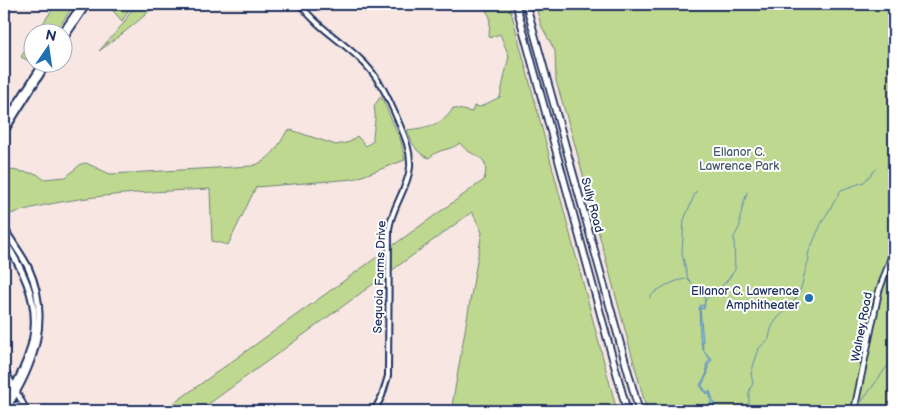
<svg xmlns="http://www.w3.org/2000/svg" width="898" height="415" font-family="'Balsamiq Sans',sans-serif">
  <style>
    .green { fill: #bfd88f; stroke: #6d8476 }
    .water { fill: #8bc6ea; stroke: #5e8ab2 }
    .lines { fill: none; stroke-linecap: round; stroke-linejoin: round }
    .stream { stroke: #5e8ab2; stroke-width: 1 }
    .tertiary-casing { stroke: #1b2f5e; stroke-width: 8 }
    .secondary-casing { stroke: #1b2f5e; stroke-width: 8 }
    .primary-casing { stroke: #1b2f5e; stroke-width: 9 }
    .motorway-casing { stroke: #1b2f5e; stroke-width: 9 }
    .tertiary { stroke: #fff; stroke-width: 4 }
    .secondary { stroke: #fff; stroke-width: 4.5 }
    .primary { stroke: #fff; stroke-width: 5 }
    .motorway { stroke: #fff; stroke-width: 5.5 }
    .poi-dot { fill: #1f6fb2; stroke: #fff; stroke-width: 2 }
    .labels { text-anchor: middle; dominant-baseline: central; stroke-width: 4; stroke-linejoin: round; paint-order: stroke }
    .park-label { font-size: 12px; fill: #44596a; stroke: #fff }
    .street-label { font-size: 12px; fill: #1b2f5e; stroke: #fff }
    .poi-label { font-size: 12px; fill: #1b2f5e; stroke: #fff; text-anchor: end }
  </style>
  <rect width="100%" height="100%" fill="#f7e6e2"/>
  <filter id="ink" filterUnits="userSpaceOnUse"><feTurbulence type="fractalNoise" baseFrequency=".02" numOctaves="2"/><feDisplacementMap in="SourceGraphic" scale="10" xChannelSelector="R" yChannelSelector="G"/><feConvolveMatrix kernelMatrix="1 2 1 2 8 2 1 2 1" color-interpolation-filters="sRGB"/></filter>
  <g filter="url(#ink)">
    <g class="green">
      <polygon points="56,4 74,4 56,32 37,32"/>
      <polygon points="107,4 132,4 122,21"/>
      <path d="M 135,4 L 155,4 C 153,11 108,45 99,51 L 123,24 Z"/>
      <path d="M 482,4 L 509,4 L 617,411 L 449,411 L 452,406 L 482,232 L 472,212 L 199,411 L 163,411 L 484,180 C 492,151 471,160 460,143 C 448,152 441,147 429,158 C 415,153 412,142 407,130 C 424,128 445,125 453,108 L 472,112 L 474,106 L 480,107 L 500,97 L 509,56 L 500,34 L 489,38 L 490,17 Z"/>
      <polygon points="535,4 894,4 894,244 882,277 853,411 647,411 573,138 556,81 555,51 541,25"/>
      <polygon points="32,39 32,62 35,64 21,57"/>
      <path d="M 381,96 L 401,141 L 405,160 L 354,179 L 256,187 L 228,245 L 212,241 L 210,189 C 144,192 67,195 4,216 L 4,169 L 37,174 L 43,179 L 66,177 L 81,164 L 86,163 L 110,174 L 252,166 C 270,161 278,147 287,131 L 291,130 L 336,145 L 350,142 L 357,136 L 366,146 L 373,141 C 373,126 377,121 374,106 Z"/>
      <polygon points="894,252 894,411 857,411 881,293"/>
    </g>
    <path class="water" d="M 705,300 L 704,309 L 700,308 L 703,342 C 701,352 708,353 712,360 L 708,365 L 708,373 L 702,385 L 706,392 L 710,391 L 714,403 L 712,411 L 710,394 L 705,393 L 700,385 L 707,373 L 706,365 L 710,359 C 696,347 701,325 699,308 L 701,305 L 704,306 Z"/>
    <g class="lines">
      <g class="stream">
        <polyline points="696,191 684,220 682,254 688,279 702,293 705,300 726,282 735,270 734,237 740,226 740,217 747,192"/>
        <path d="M 649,298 C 655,289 677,279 687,279"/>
        <polyline points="860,404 894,357"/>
        <path d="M 749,411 L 749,392 L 753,383 L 751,374 L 754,364 L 759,348 L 769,339 C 772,315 785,316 796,298 C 804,287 803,272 809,260 L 808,254 L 821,224 L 841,190 L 864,182 L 876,169"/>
        <polyline points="843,411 852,406"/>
      </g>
      <g class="tertiary-casing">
        <path id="tertiary" d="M 300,4 C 316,26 339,39 359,58 C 379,76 389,99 399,123 C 405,137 411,151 410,167 C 408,189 392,206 389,229 L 388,376 L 382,396 L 374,411"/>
      </g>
      <g class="secondary-casing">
        <g id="secondary">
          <polyline points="17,393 27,411"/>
          <polyline points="854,411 879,291 894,249"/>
        </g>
      </g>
      <g class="primary-casing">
        <g id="primary">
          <polyline points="62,33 82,4"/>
          <polyline points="62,41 87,4"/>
          <polyline points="4,124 44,62"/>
          <polyline points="4,132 48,62"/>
          <path d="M 4,228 C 11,241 21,253 28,267 C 52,319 34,366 5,411"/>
          <path d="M 4,240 C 45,304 44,339 4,404"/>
          <polyline points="4,369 14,388"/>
          <polyline points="8,409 17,405 27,411"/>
        </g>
      </g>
      <g class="motorway-casing">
        <g id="motorway">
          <polyline points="516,4 627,411"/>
          <polyline points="526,4 639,411"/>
        </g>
      </g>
      <use href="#tertiary" class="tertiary"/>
      <use href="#secondary" class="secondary"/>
      <use href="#primary" class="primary"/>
      <use href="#motorway" class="motorway"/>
    </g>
  </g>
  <circle class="poi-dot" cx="809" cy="298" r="5"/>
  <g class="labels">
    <g class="park-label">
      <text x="739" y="152">Ellanor C.<tspan x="739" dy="14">Lawrence Park</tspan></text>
    </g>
    <g class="street-label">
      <text transform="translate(592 205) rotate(75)">Sully Road</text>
      <text transform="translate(380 277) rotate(-88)">Sequoia Farms Drive</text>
      <text transform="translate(862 327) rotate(-79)">Walney Road</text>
    </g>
    <g class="poi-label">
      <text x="799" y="291">Ellanor C. Lawrence<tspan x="799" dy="14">Amphitheater</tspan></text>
    </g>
  </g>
  <rect width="898" height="415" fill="none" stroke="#fff" stroke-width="20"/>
  <rect x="10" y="10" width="878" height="395" fill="none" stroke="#1b2f5e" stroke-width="2" filter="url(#ink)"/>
  <g transform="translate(48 48) rotate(13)"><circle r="24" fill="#ffffff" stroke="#a4acbf"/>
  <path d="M0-4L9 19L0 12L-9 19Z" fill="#1f6fb2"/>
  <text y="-8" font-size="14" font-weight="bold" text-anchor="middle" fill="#1b2f5e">N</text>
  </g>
</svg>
